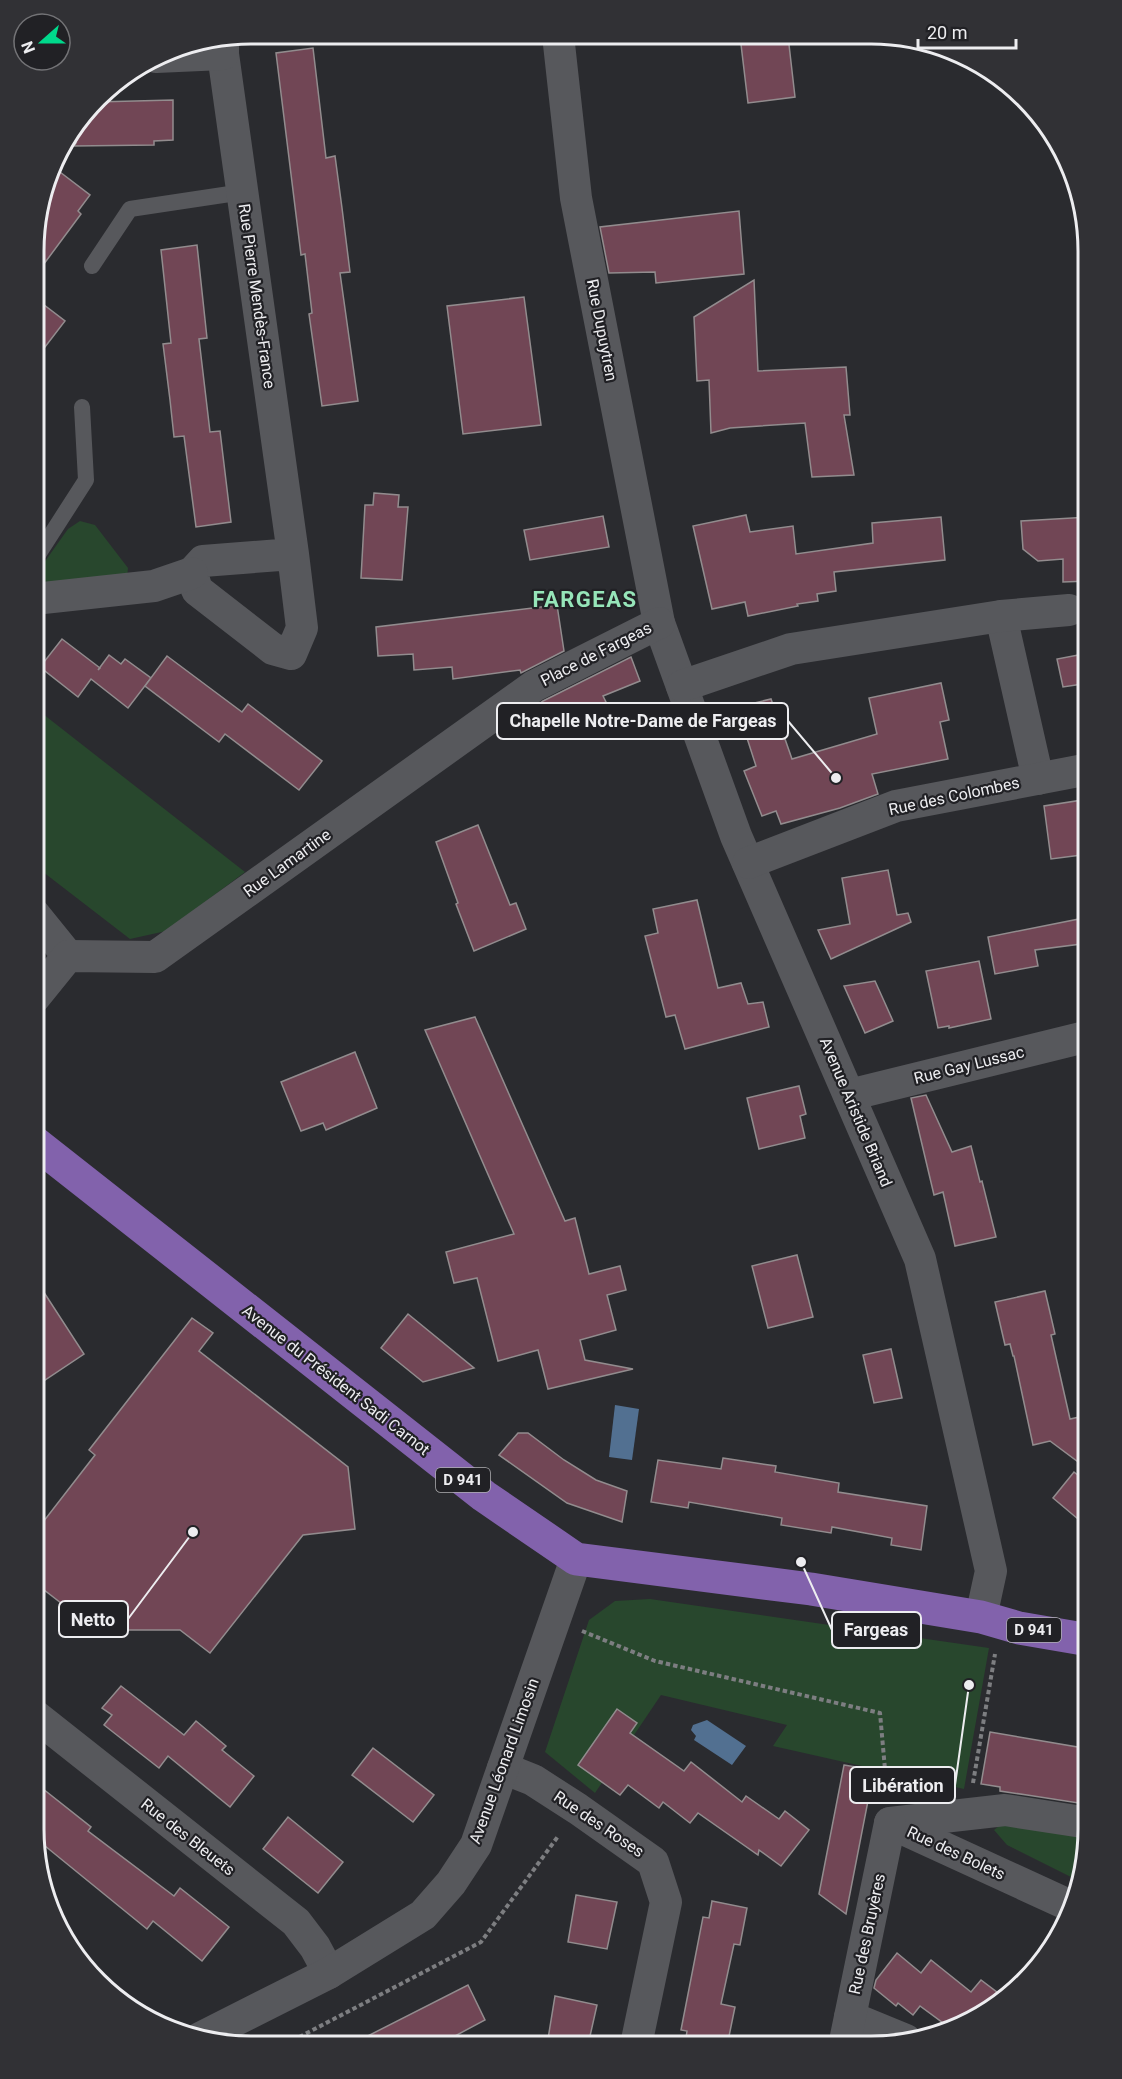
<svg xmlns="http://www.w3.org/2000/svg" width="1122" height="2079" font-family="Roboto,sans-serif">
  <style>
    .green { fill: #28472d }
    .water { fill: #527091 }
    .building { fill: #714655; stroke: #928c8e; stroke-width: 1.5 }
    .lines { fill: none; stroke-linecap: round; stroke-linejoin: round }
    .path { stroke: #7d7e81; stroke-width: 4; stroke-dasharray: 4.5 3; stroke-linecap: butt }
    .service { stroke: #57585c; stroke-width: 16 }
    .minor { stroke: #57585c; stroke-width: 32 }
    .primary { stroke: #8262ac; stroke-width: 33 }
    .labels { text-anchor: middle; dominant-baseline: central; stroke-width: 4.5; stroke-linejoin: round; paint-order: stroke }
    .shield { fill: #212125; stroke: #b0b0b3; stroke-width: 1.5 }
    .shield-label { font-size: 15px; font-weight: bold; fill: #ededf0 }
    .street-label { font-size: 16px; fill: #ededf0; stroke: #212125 }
    .district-label { font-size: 22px; font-weight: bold; letter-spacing: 1.5px; fill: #96e5b9; stroke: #212125 }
    .rim { fill: none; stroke: #ededf0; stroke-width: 3 }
    .leader { fill: none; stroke: #ededf0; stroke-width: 2 }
    .callout-dot { fill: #ededf0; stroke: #212125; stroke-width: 2 }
    .callout { fill: #212125; stroke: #ededf0; stroke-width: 2 }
    .callout-label { font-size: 18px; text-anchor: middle; font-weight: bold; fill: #ededf0 }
  </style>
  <rect width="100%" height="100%" fill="#2a2b2f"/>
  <g class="green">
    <polygon points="80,521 95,525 128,568 127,578 43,585 36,574 68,529"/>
    <polygon points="34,707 245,872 166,931 130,939 34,865"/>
    <polygon points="650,1599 989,1648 964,1789 773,1746 787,1725 661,1695 595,1793 545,1752 589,1620 615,1601"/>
    <polygon points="1005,1821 1089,1833 1089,1843 1081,1882 1007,1845 994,1830"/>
  </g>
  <g class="water">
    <polygon points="615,1405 639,1409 632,1460 609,1457"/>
    <polygon points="707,1720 746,1746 732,1765 694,1740 696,1736 691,1730 693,1725"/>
  </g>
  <g class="building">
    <polygon points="740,36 788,36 795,97 748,103"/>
    <polygon points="313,48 326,158 335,156 342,208 350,272 340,273 358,401 322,406 309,314 312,313 305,254 301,255 276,53"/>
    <polygon points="173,100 173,140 154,141 154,145 74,146 76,143 64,143 96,102"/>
    <polygon points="56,169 90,195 78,211 81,214 35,276 35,222 47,181"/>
    <polygon points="739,211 744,274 656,283 655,272 609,273 600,227"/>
    <polygon points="197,245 207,338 199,339 206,398 210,432 220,431 231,522 196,527 184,436 174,437 170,400 163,344 171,343 161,250"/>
    <polygon points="754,280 758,371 846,367 850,415 844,415 854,475 812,477 805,423 730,428 711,433 709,380 697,381 694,317"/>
    <polygon points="524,297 541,425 463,434 447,306"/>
    <polygon points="35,298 65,321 35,360"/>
    <polygon points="374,493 399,495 398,507 408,507 402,580 361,578 365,505 373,505"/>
    <polygon points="746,515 750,532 793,526 796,554 873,543 872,523 941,517 945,560 834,572 836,591 817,594 818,601 797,604 798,606 748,616 745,602 712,609 693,526"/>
    <polygon points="603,516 609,547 530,560 524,530"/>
    <polygon points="1089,517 1089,581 1063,582 1063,559 1038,561 1023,549 1021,521"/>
    <polygon points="557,605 564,651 521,673 520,670 453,679 452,667 414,670 413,654 378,656 376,627"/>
    <polygon points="62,639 100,668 98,670 109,655 121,664 125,659 151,678 128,708 91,679 78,697 40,667"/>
    <polygon points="1089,653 1089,683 1063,687 1057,659"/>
    <polygon points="167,656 242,712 248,704 322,761 299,790 225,734 219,742 145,686"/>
    <polygon points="631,657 640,681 603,696 606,702 597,707 537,728 531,710 543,701"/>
    <polygon points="941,683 949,720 940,722 948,759 872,774 878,794 840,808 781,824 776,811 762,816 744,771 756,766 737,707 771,699 792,759 877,734 869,698"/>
    <polygon points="1089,799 1089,854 1051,859 1044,806"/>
    <polygon points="478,825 510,905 516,903 526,929 474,951 456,904 458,903 436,842"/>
    <polygon points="888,870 897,915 908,913 911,922 831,959 818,930 850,924 842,878"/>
    <polygon points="697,900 718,988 741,983 748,1004 763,1002 769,1027 685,1049 675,1015 666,1017 645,936 658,933 653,909"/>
    <polygon points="1089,917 1089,943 1035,950 1038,966 995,974 988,937"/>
    <polygon points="979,961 991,1019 949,1028 949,1026 938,1028 926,971"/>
    <polygon points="875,981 893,1021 865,1033 844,986"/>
    <polygon points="475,1017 565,1221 575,1218 589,1274 620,1266 626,1290 607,1295 616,1330 580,1340 585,1360 633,1369 548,1389 538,1350 498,1361 477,1278 454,1283 446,1252 514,1234 425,1030"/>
    <polygon points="355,1052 377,1108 326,1130 323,1123 301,1131 281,1082"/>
    <polygon points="799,1086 806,1114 800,1116 805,1138 759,1149 747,1098"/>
    <polygon points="926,1095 952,1152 971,1146 980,1182 982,1181 996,1237 955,1246 943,1192 934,1195 911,1098"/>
    <polygon points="797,1255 813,1317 768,1328 752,1266"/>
    <polygon points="34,1277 84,1354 33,1388 34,1326"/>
    <polygon points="1045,1291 1055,1334 1051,1335 1070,1419 1084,1416 1089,1437 1089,1470 1050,1441 1033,1445 1014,1356 1013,1356 1010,1344 1005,1345 995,1302"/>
    <polygon points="408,1314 474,1368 423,1382 381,1348"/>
    <polygon points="192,1318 213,1333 199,1351 348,1467 355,1529 303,1535 210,1653 180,1630 96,1630 39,1586 33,1577 33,1535 95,1455 89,1450"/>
    <polygon points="891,1349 902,1398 874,1403 863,1355"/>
    <polygon points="518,1433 528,1433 564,1460 596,1480 627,1491 622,1522 567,1503 499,1455"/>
    <polygon points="723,1458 776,1466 775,1472 839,1483 838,1492 927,1506 921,1550 891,1545 892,1538 832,1527 831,1533 781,1525 782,1518 689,1502 688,1508 651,1502 658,1460 721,1469"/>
    <polygon points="1074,1472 1089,1484 1089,1506 1078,1519 1053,1498"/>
    <polygon points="121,1686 184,1735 196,1721 226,1746 222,1750 254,1776 230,1807 168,1756 159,1768 104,1725 112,1715 102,1708"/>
    <polygon points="617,1709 637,1723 630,1733 684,1771 691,1762 742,1802 746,1796 779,1819 785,1811 809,1830 781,1866 759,1850 758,1855 698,1813 690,1823 663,1802 659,1808 628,1785 620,1795 578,1765"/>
    <polygon points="990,1732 1089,1749 1089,1803 1086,1802 1085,1804 1027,1795 1000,1791 1000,1787 981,1784"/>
    <polygon points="373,1748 434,1795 413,1822 352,1775"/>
    <polygon points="844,1765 874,1770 846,1914 819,1894"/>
    <polygon points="33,1781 91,1827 88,1831 174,1896 180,1888 229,1927 202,1961 153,1921 147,1929 34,1837"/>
    <polygon points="288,1817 343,1862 318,1893 263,1849"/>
    <polygon points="576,1895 617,1902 607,1949 568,1942"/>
    <polygon points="712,1901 747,1908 740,1945 734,1944 721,2004 735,2007 727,2046 685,2045 687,2031 681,2030 703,1917 709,1918"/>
    <polygon points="897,1953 921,1973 931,1960 971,1992 981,1980 1006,1999 942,2034 933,2036 943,2023 920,2006 913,2015 898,2003 896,2006 874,1988 876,1980"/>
    <polygon points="468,1985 485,2020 438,2045 352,2044"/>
    <polygon points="555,1996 597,2005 588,2045 547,2045"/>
  </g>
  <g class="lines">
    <g class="path">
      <polyline points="582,1631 655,1661 880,1713 887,1792"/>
      <polyline points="973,1783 995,1654"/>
      <polyline points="286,2044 481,1942 559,1835"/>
    </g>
    <g class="service">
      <polyline points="92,266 130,209 243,192"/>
      <polyline points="34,561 86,480 82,407"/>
    </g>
    <g class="minor">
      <polyline points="558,35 576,198 659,623 736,836 920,1259 991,1571 981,1617"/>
      <polyline points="223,39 223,54 293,554 302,628 291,654 273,649 197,590 192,573 203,561 293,554"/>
      <polyline points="156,57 223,54"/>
      <polyline points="34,599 154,586 192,573"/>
      <polyline points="1001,616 1038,779"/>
      <polyline points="682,686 791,649 1001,616 1069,610"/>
      <polyline points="748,863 896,806 1089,769"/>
      <polyline points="34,914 68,956"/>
      <polyline points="34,998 68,956 155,957 534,686 659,623"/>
      <polyline points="849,1095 1089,1036"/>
      <polyline points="33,1714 296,1922 315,1947 329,1973"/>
      <polyline points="503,1768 533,1780 578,1809 653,1862 666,1902 636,2045"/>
      <polyline points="1073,1907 890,1823 1005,1810 1089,1823"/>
      <polyline points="850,2017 906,2040"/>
      <polyline points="200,2038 329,1973 423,1915 451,1883 476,1845 576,1559"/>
      <polyline points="844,2046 890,1823"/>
    </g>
    <polyline class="primary" points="34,1142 484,1496 576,1559 811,1589 981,1617 1019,1628 1089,1640"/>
  </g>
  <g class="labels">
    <g class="shield">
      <rect x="436" y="1468" width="54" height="24" rx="4.5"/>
      <rect x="1007" y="1618" width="54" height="24" rx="4.5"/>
    </g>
    <g class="shield-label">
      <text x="463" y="1480">D 941</text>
      <text x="1034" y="1630">D 941</text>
    </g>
    <g class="street-label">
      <text transform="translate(257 296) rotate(82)">Rue Pierre Mendès-France</text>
      <text transform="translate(602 330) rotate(79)">Rue Dupuytren</text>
      <text transform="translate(596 654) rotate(-27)">Place de Fargeas</text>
      <text transform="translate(954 796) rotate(-12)">Rue des Colombes</text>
      <text transform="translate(287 863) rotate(-36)">Rue Lamartine</text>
      <text transform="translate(969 1065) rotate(-14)">Rue Gay Lussac</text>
      <text transform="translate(856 1112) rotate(67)">Avenue Aristide Briand</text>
      <text transform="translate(336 1380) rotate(38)">Avenue du Président Sadi Carnot</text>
      <text transform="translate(504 1761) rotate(-70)">Avenue Léonard Limosin</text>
      <text transform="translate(599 1824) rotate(34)">Rue des Roses</text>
      <text transform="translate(188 1837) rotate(38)">Rue des Bleuets</text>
      <text transform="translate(956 1853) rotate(25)">Rue des Bolets</text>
      <text transform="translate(867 1934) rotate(-78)">Rue des Bruyères</text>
    </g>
    <g class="district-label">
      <text x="585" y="599">FARGEAS</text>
    </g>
  </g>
  <path d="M0 0H1122V2079H0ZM251 44H871A207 207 0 0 1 1078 251V1829A207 207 0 0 1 871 2036H251A207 207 0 0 1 44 1829V251A207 207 0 0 1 251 44Z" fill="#313135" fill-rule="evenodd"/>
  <path class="rim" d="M251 44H871A207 207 0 0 1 1078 251V1829A207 207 0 0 1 871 2036H251A207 207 0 0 1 44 1829V251A207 207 0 0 1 251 44Z"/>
  <path class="leader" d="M836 778L788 721M193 1532L128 1619M801 1562L832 1630M969 1685L955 1785"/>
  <g class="callout-dot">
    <circle cx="836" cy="778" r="6"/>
    <circle cx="193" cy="1532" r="6"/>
    <circle cx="801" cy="1562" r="6"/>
    <circle cx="969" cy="1685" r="6"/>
  </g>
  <g class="callout">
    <rect x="497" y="703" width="291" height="36" rx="6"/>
    <rect x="59" y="1601" width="69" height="36" rx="6"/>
    <rect x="832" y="1612" width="89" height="36" rx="6"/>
    <rect x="850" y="1767" width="105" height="36" rx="6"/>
  </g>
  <g class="callout-label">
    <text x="643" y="727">Chapelle Notre-Dame de Fargeas</text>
    <text x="93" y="1626">Netto</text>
    <text x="876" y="1636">Fargeas</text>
    <text x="903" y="1792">Libération</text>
  </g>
  <g transform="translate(42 42) rotate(249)"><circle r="28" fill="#212125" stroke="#737376" stroke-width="1.5"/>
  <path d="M0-4.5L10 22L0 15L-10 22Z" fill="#00d98c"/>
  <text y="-9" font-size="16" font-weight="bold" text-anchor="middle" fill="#ededf0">N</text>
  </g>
  <path d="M918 39v9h98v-9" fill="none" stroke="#ededf0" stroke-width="3"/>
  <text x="927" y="39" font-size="18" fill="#ededf0" stroke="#212125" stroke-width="4.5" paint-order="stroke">20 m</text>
</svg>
